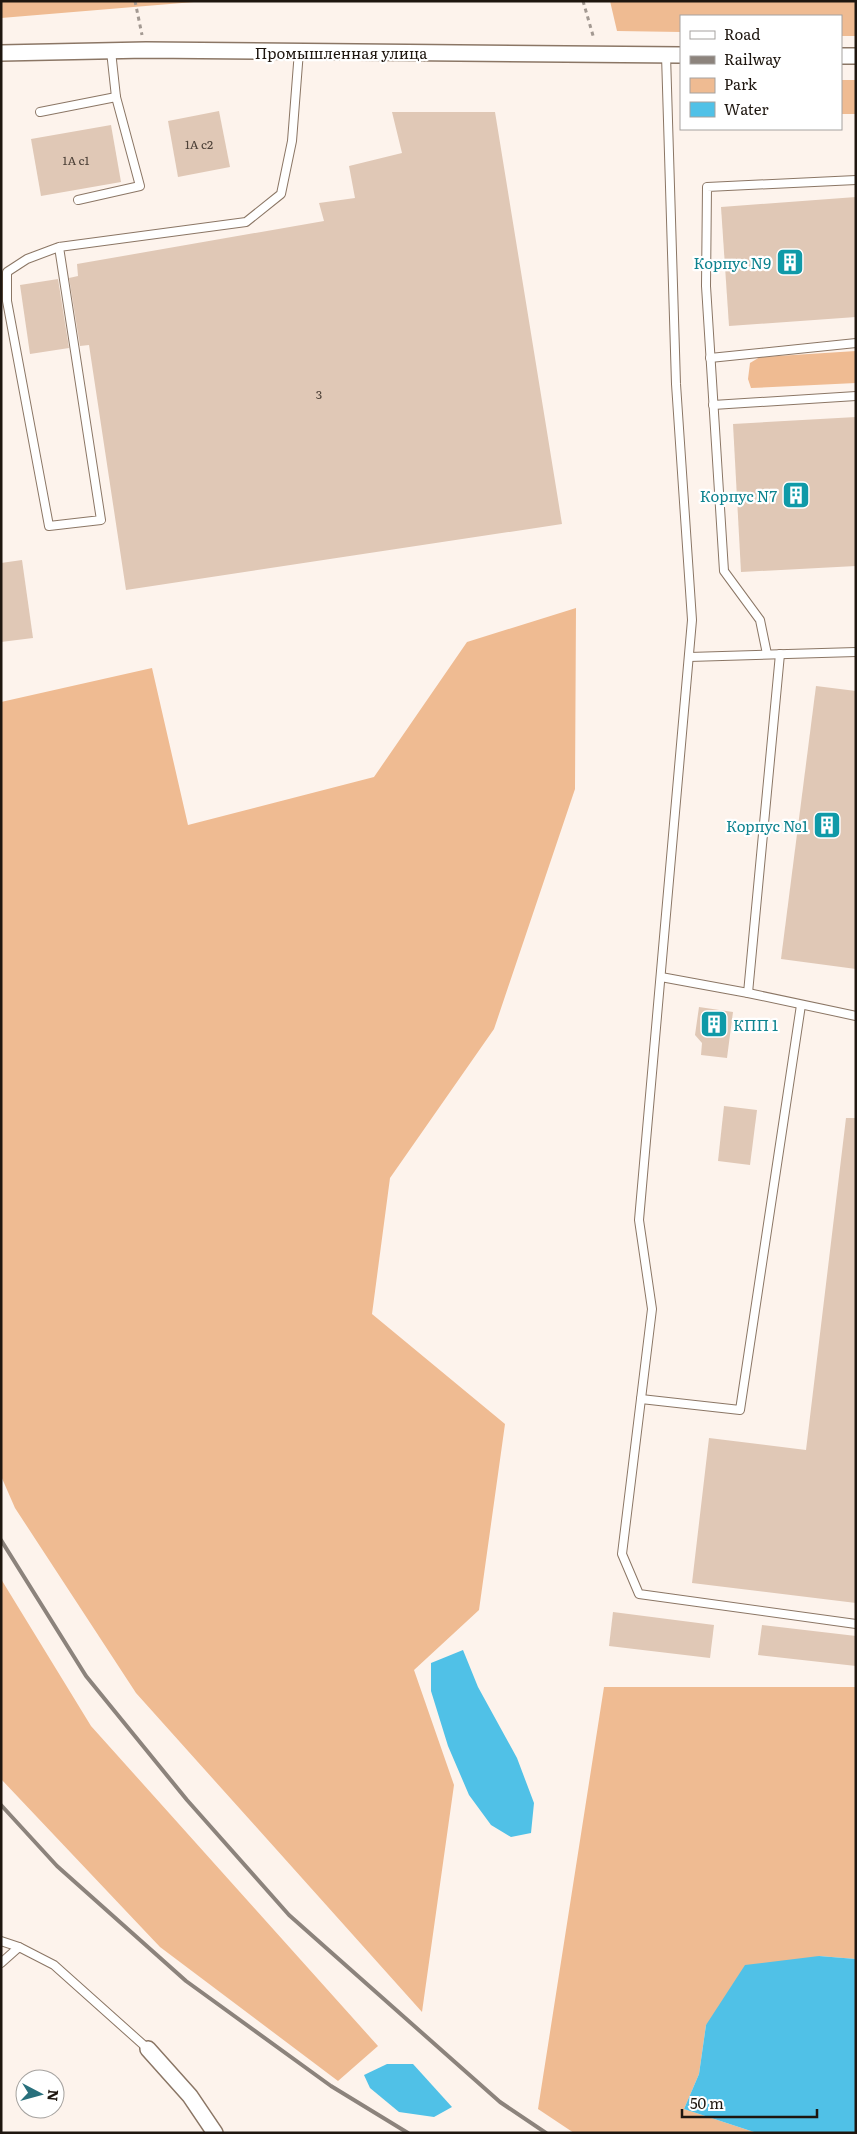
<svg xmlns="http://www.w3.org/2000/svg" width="857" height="2134" font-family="Literata,serif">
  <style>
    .green { fill: #efbb92 }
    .water { fill: #50c1e7 }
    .building { fill: #e0c8b6 }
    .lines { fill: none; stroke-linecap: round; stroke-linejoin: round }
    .lane-casing { stroke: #8b7665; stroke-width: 10 }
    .street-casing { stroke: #8b7665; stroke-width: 18 }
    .path { stroke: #a39992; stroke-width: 3; stroke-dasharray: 4 4; stroke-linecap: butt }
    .lane { stroke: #fff; stroke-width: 8 }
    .street { stroke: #fff; stroke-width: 15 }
    .rail { stroke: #8c837c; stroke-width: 4 }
    .labels { text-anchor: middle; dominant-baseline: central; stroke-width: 4.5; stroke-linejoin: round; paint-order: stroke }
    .number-label { font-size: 12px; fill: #4e4239 }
    .street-label { font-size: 15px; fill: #1e160f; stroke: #fff }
    .culture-label { font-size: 15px; fill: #0d838f; stroke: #fff; text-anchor: end }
  </style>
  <rect width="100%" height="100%" fill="#fdf3ec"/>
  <g class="green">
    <polygon points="1,1 206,1 1,18"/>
    <polygon points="610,1 856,1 856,36 841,36 841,16 681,16 681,32 617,31"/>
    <rect x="841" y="80" width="15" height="34"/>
    <polygon points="856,351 856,383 751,388 748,379 750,363 760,357"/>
    <polygon points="576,608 575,789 494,1029 390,1178 372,1314 505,1424 479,1610 414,1670 454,1785 422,2012 136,1693 15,1508 1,1476 1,702 152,668 188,825 374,777 467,642"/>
    <polygon points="1,1579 91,1726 378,2046 338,2081 160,1947 1,1779"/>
    <polygon points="604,1687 856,1687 856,1959 819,1956 706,2025 699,2074 684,2109 757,2133 574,2133 538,2109"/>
  </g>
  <g class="water">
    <polygon points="463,1650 478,1687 517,1758 534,1803 531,1833 511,1837 491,1825 469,1795 448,1746 431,1691 431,1663"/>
    <polygon points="819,1956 856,1959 856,2133 757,2133 684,2109 699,2074 706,2025 745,1965"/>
    <polygon points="387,2064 413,2064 452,2107 434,2117 399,2112 370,2088 364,2075"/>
  </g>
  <g class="building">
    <polygon points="219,111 230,167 178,177 168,121"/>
    <polygon points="392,112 495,112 562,524 126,590 89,345 80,346 69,278 78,276 77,264 324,221 319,203 355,198 349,166 402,153"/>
    <polygon points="111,125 121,182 41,196 31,139"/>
    <polygon points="856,197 856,317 729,326 721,207"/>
    <polygon points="58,279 69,348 30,354 20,285"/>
    <polygon points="856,417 856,566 741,572 733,424"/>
    <polygon points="22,560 33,638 1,642 1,563"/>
    <polygon points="816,686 856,691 856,969 781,959"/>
    <polygon points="699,1007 733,1012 727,1058 701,1055 702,1043 695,1035"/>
    <polygon points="724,1106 757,1110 750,1165 718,1161"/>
    <polygon points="846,1118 856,1118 856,1603 692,1583 709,1438 806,1450"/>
    <polygon points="613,1612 714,1625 710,1658 609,1646"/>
    <polygon points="762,1625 856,1636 856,1666 758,1655"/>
  </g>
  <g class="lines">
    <g class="lane-casing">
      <g id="lane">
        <polyline points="666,55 676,384 692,620 639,1220 652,1309 622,1554 639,1594 856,1624"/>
        <polyline points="40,112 116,97"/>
        <polyline points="78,200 140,186 116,97 111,51"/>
        <polyline points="59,247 27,259 7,272 7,301 49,526 101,520 59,247 246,222 281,194 292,141 299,51"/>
        <polyline points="710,358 856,343"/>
        <polyline points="713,405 856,396"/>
        <polyline points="767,654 760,620 724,571 706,286 707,187 856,180"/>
        <polyline points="689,657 856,652"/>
        <polyline points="661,977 748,993 780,654"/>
        <polyline points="748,993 856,1016"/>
        <polyline points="641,1399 740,1410 801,1005"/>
        <polyline points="1,1941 19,1947"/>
        <polyline points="1,1963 19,1947 54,1965 148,2049"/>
      </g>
    </g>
    <g class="street-casing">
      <g id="street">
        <polyline points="1,53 146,50 681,55"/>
        <polyline points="841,56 856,56"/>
        <polyline points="148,2049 190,2096 215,2133"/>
      </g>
    </g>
    <g class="path">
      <polyline points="135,1 142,35"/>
      <polyline points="583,1 594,39"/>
    </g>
    <use href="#lane" class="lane"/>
    <use href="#street" class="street"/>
    <g class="rail">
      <polyline points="1,1540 86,1676 187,1800 289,1915 500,2102 546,2133"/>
      <polyline points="1,1805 57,1866 186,1981 331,2086 408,2133"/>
    </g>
  </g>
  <defs>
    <g id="building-square" transform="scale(1.4375)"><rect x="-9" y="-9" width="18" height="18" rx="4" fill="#0f9aa8" stroke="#fff"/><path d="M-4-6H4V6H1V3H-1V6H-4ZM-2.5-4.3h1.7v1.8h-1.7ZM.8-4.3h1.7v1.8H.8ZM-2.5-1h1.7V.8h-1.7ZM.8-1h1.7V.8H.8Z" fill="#fff"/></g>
  </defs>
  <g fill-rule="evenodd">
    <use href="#building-square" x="790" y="262"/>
    <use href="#building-square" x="796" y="495"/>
    <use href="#building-square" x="827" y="825"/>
    <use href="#building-square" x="714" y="1024"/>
  </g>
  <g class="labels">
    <g class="number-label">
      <text x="199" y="144">1А с2</text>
      <text x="76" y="160">1А с1</text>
      <text x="319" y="394">3</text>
    </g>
    <g class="street-label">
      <text x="341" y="52">Промышленная улица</text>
    </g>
    <g class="culture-label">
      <text x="771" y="262">Корпус N9</text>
      <text x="777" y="495">Корпус N7</text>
      <text x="808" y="825">Корпус №1</text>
      <text x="733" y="1024" text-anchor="start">КПП 1</text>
    </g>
  </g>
  <rect width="857" height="2134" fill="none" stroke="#1e160f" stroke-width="5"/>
  <rect x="680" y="15" width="162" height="115" fill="#ffffff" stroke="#a5a29f"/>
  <rect x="690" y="31" width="25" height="8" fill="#ffffff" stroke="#a5a29f"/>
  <text x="724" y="40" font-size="15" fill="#1e160f">Road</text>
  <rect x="690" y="56" width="25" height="8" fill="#8c837c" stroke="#a5a29f"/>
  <text x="724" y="65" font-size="15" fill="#1e160f">Railway</text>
  <rect x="690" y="78" width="25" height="15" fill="#efbb92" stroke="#a5a29f"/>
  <text x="724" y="90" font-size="15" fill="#1e160f">Park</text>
  <rect x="690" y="102" width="25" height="15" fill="#50c1e7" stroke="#a5a29f"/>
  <text x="724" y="115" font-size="15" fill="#1e160f">Water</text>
  <g transform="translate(40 2094) rotate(96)"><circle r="24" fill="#ffffff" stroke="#a5a29f"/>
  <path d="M0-4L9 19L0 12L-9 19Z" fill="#28707c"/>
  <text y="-8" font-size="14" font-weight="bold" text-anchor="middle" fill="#1e160f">N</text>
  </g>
  <path d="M682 2109v8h135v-8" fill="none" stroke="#1e160f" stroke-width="2.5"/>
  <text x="690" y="2109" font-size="15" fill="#1e160f" stroke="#ffffff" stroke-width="4" paint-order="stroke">50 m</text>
</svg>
